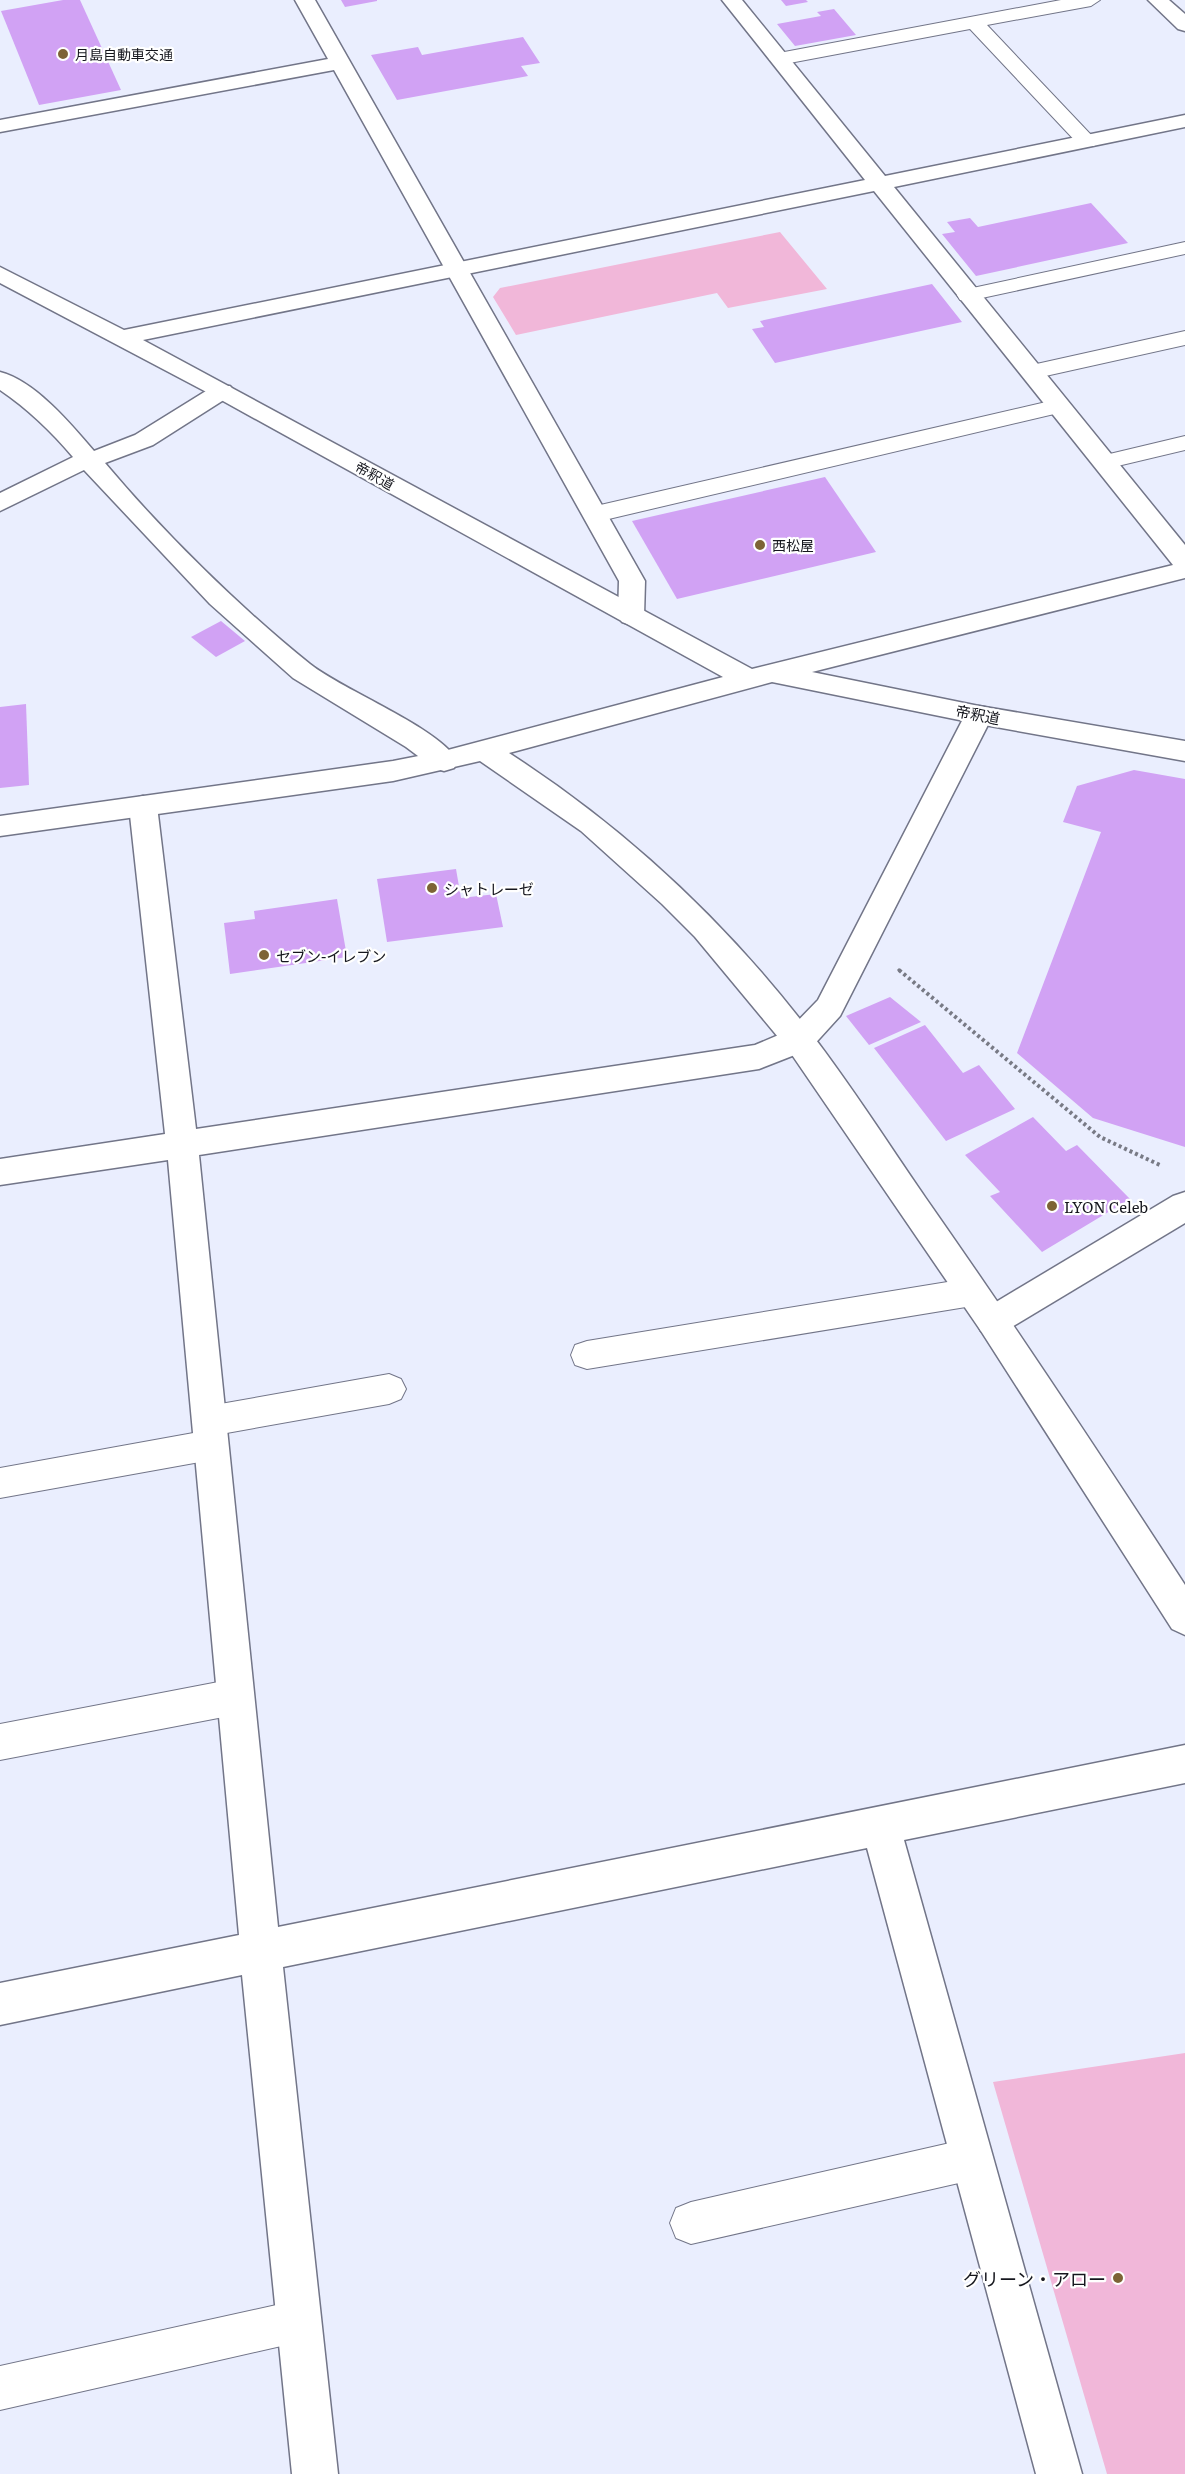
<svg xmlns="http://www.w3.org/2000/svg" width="1185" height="2474" font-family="Literata,'Noto Sans JP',serif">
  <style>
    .green { fill: #f1b7d9 }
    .building { fill: #d1a2f4 }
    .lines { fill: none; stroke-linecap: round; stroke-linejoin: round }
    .lane-casing { stroke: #727588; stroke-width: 2 }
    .street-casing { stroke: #727588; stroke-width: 3 }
    .secondary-casing { stroke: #727588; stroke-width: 3 }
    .path-far1 { stroke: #787a85; stroke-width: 3; stroke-dasharray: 2 2; stroke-linecap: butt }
    .path { stroke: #787a85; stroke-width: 4; stroke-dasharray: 3 3; stroke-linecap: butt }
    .lane { fill: #fff; fill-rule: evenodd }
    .street { fill: #fff; fill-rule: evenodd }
    .secondary { fill: #fff; fill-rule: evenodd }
    .poi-dot { fill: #7d6335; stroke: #fff; stroke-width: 2 }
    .labels { text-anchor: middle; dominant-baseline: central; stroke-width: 4.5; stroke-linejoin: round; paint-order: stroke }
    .far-poi-label { font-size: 14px; fill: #15161d; stroke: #fff; text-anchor: start }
    .far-street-label { font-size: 14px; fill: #15161d; stroke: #fff }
    .street-label { font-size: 15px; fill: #15161d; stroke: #fff }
    .poi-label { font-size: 15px; fill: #15161d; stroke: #fff; text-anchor: start }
    .near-poi-label { font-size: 18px; fill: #15161d; stroke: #fff; text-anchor: end }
  </style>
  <rect width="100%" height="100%" fill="#eaeefe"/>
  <g class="green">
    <polygon points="780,232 827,289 728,308 717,293 516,335 493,297 500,288"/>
    <polygon points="1185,2053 1185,2474 1107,2474 993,2082"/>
  </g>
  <g class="building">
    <polygon points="63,0 80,0 121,90 39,105 1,11"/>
    <polygon points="341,0 377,0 377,1 345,7"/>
    <polygon points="781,0 806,0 808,2 786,6"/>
    <polygon points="834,9 856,35 795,46 777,24 821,16 817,12"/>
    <polygon points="523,37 540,63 521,66 528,76 397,100 371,55 418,47 422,55"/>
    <polygon points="1091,203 1128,243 976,276 942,234 955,232 947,222 970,218 978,227"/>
    <polygon points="932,284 962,322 775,363 752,329 764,327 760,321"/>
    <polygon points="825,477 876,552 677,599 632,521"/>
    <polygon points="221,621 245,641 216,657 191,637"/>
    <polygon points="26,704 29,785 0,788 0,707"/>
    <polygon points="1134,770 1185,779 1185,1147 1093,1118 1017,1053 1101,832 1063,822 1077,786"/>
    <polygon points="456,869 461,898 496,894 503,927 387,942 377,879"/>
    <polygon points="337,899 347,957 230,974 224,923 255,919 254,911"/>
    <polygon points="890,997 921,1022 869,1045 846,1016"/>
    <polygon points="925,1025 963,1073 979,1065 1015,1109 946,1141 874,1048"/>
    <polygon points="1033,1117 1066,1151 1077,1145 1130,1199 1042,1252 990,1196 1000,1192 965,1155"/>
  </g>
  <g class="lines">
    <g class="lane-casing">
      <g id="lane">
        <polygon points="1061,0 1100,0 1091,6 987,25 1094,138 1097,142 1094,146 1080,146 970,29 779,65 769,59 779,53"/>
        <polygon points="1185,242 1185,254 968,301 960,300 957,295 960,290 968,289"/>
        <polygon points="1185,331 1185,345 1032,379 1024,377 1021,372 1024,367 1032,365"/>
        <polygon points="1059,399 1067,401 1070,406 1067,411 596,522 588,519 584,514 588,509 596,506"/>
        <polygon points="1185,436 1185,450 1105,469 1097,467 1093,462 1097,457"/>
        <polygon points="972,1278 983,1282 988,1292 983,1302 972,1306 587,1369 575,1365 571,1355 575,1345 587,1341"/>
        <polygon points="389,1374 401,1379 406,1389 401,1399 389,1404 221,1434 228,1445 223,1456 211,1460 0,1498 0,1468 199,1432 192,1421 197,1410 209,1406"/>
        <polygon points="234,1679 247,1685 252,1697 247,1709 234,1715 0,1760 0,1724"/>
        <polygon points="972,2138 987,2144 993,2159 987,2174 972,2180 691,2244 676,2238 670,2223 676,2208 691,2202"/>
        <polygon points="299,2300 314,2306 320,2321 314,2336 299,2342 0,2410 0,2366"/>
      </g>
    </g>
    <g class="street-casing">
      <g id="street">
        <polygon points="295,0 315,0 645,581 644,616 640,622 631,625 622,622 618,616 619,581 334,70 0,132 0,120 328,59"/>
        <polygon points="1148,0 1169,0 1185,14 1185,31 1178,29"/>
        <path d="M 0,372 C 35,381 71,424 94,451 L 135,435 L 214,386 L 230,386 L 234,391 L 230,396 L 153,445 L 105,463 C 163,532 240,608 310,664 C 344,691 438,727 458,761 L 454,768 L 444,771 L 434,768 L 406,747 L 293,678 L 210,604 L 84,470 L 0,511 L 0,493 L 73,457 C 51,431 28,409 0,390 Z"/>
        <polygon points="979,706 989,708 993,715 840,1016 810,1049 759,1069 199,1155 278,1927 1185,1745 1185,1783 904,1840 1082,2474 1036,2474 867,1848 283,1967 338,2474 292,2474 242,1975 0,2025 0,1983 239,1935 168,1160 0,1185 0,1159 165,1134 129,806 133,799 143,796 153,799 157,806 196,1129 755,1045 788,1031 818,1000 965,715 969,708"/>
        <polygon points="1185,1192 1185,1223 1005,1331 993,1336 981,1331 976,1321 981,1311 1173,1196"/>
      </g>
    </g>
    <g class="secondary-casing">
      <path id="secondary" d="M 722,0 L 742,0 L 885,176 L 1185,115 L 1185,127 L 894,187 L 1185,545 L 1185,578 L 812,672 L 979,706 L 1185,741 L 1185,761 L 979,724 L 772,682 L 509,753 C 625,828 726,922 810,1032 C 851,1085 887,1142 925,1197 C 1014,1324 1100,1454 1185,1585 L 1185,1635 L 1172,1629 L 981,1331 L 788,1049 L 695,937 L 662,904 L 581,831 L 480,761 L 393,781 L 0,836 L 0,816 L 393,761 L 444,751 L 723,677 L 214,396 L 0,283 L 0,267 L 124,330 L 865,180 ZM 874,191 L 1173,565 L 752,669 L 143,340 Z"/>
    </g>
    <polyline class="path-far1" points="898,969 901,972"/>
    <polyline class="path" points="899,970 1100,1137 1162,1166"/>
    <use href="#lane" class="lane"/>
    <use href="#street" class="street"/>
    <use href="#secondary" class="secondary"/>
  </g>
  <g class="poi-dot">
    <circle cx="63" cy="54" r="6"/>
    <circle cx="760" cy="545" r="6"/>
    <circle cx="432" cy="888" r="6"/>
    <circle cx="264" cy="955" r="6"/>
    <circle cx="1052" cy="1206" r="6"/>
    <circle cx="1118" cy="2278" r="6"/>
  </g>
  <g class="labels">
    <g class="far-poi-label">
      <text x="75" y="54">月島自動車交通</text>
      <text x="772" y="545">西松屋</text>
    </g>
    <g class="far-street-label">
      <text transform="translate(375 475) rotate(29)">帝釈道</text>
    </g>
    <g class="street-label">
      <text transform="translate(978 714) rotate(11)">帝釈道</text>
    </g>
    <g class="poi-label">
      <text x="444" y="888">シャトレーゼ</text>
      <text x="276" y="955">セブン-イレブン</text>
      <text x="1064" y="1206">LYON Celeb</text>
    </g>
    <g class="near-poi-label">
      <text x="1106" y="2278">グリーン・アロー</text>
    </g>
  </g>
</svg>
